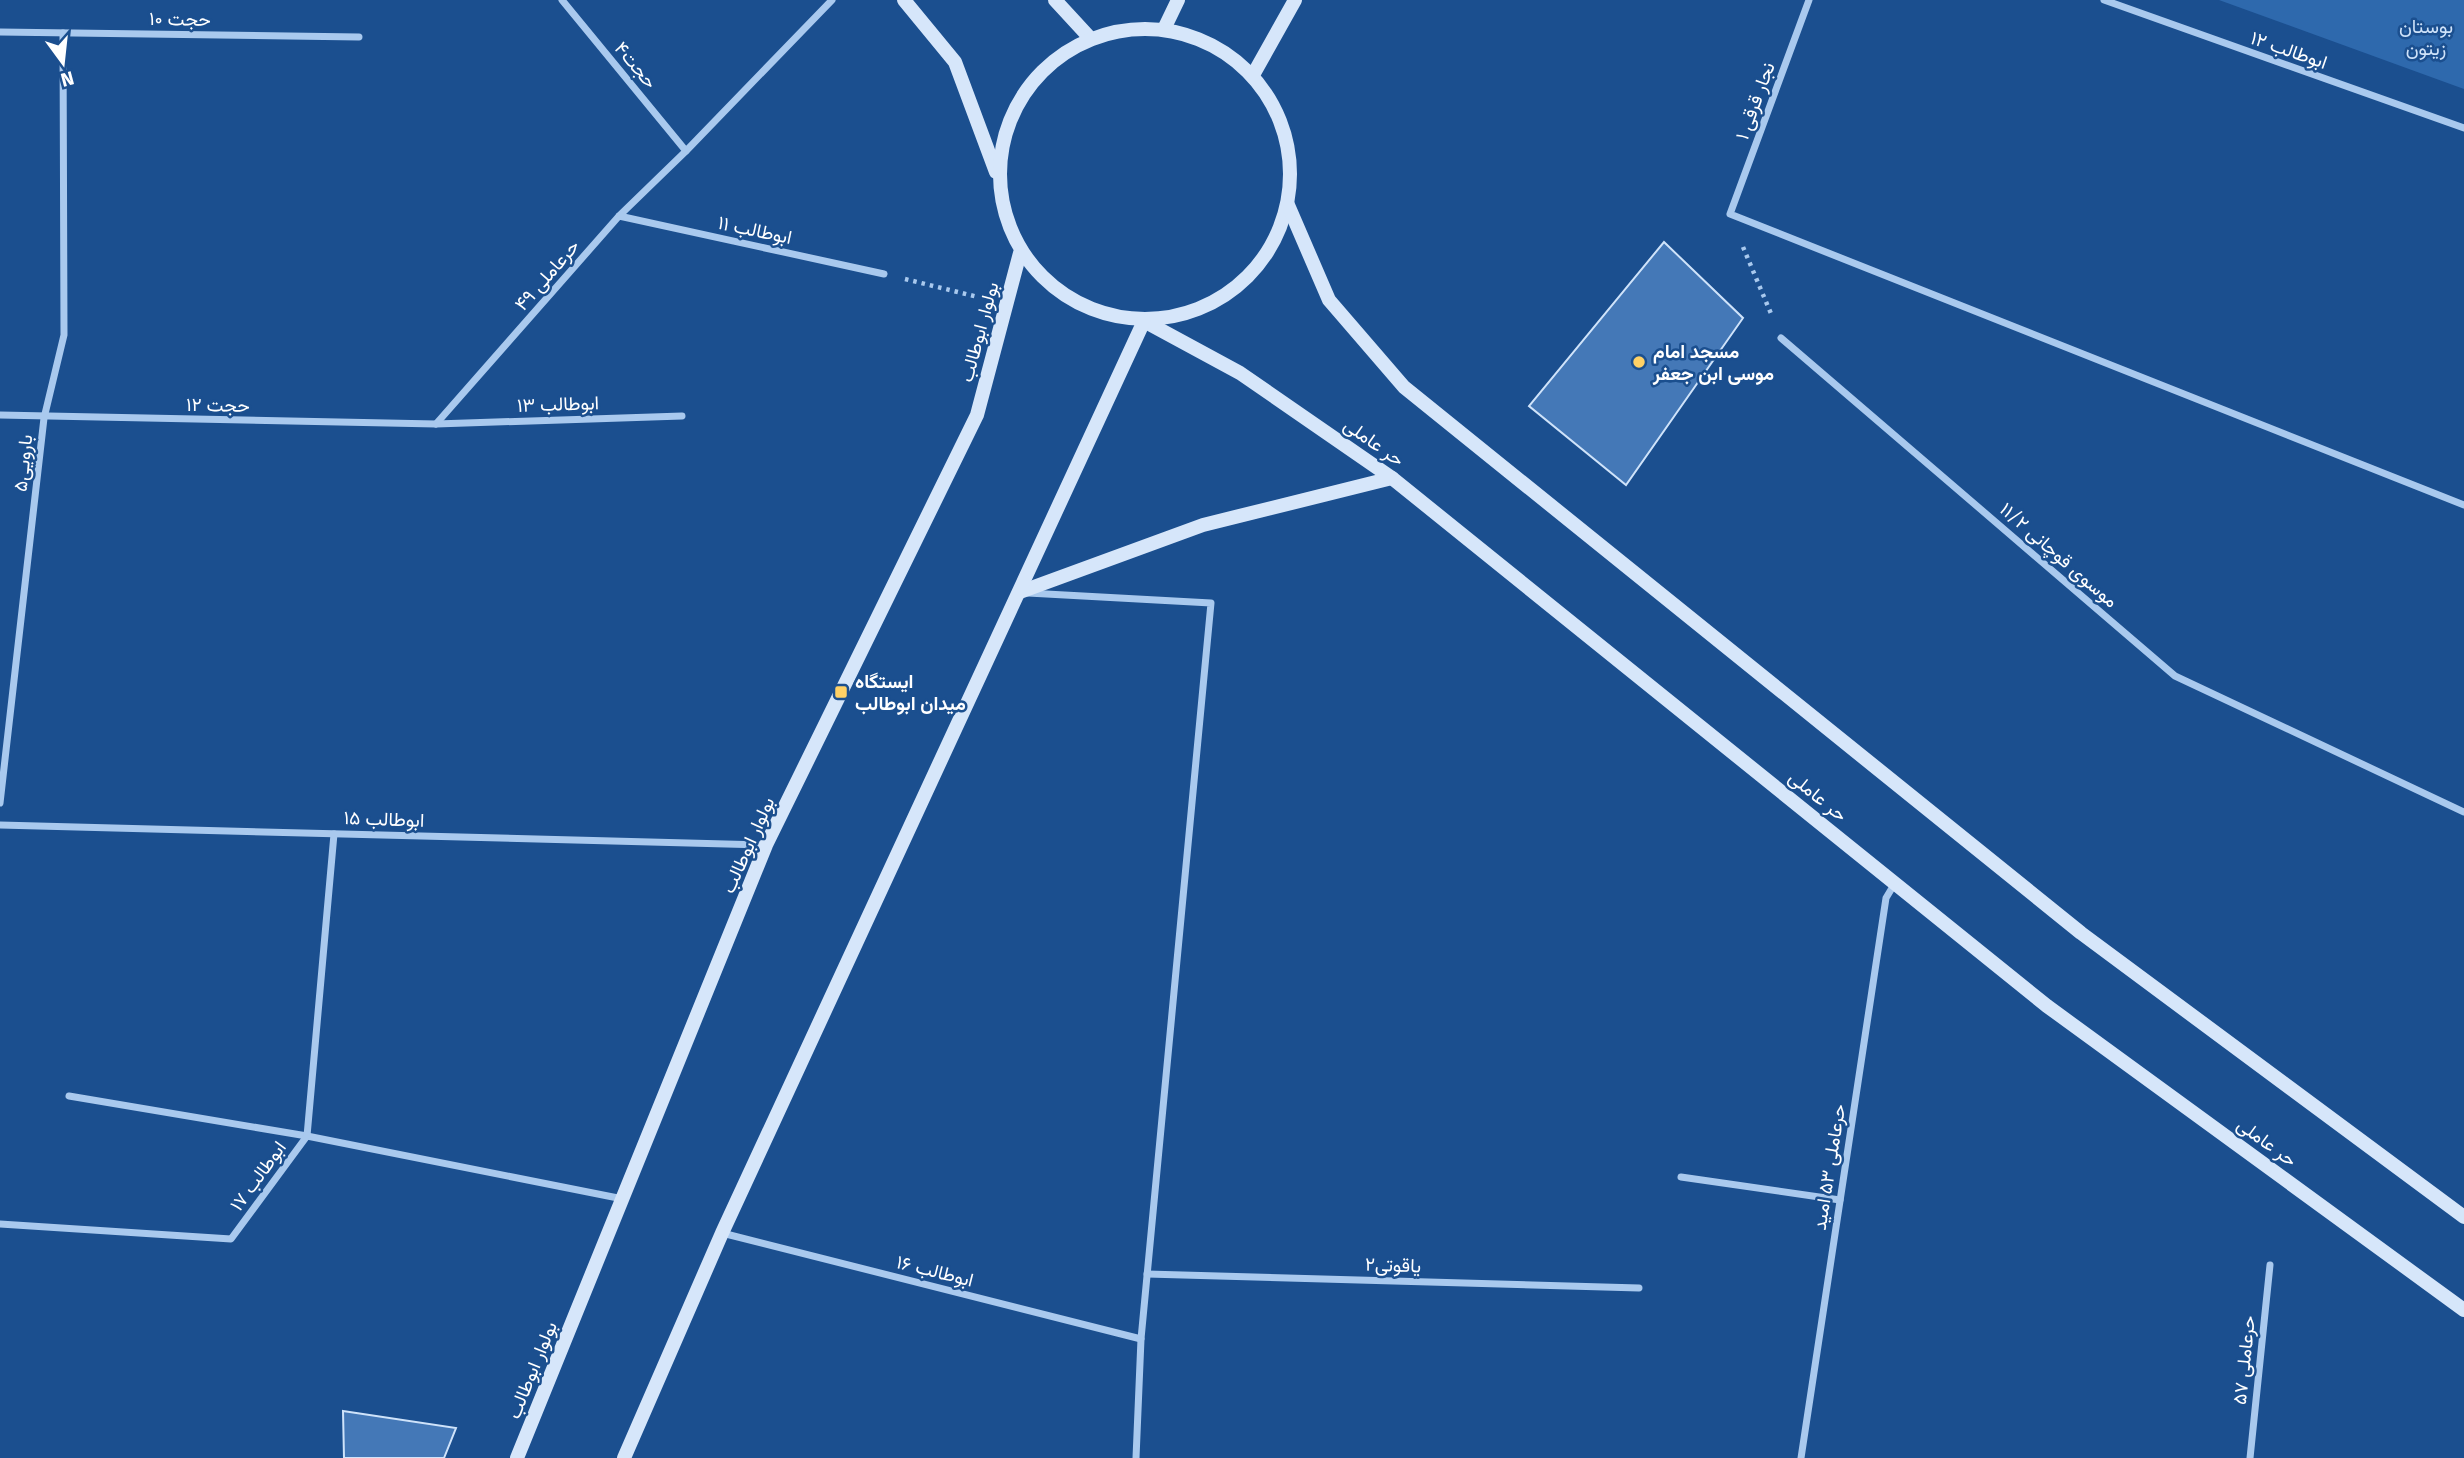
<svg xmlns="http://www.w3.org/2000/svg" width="2464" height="1458" font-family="'Fira Sans',Vazirmatn,sans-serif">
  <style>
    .green { fill: #2e69ad }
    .building { fill: #4478b7; stroke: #cfe3fa; stroke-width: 2 }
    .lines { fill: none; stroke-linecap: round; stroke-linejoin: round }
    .path { stroke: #a9c9ee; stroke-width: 4.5; stroke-dasharray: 3.5 5; stroke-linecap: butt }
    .street { stroke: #a9c9ee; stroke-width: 7 }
    .secondary { stroke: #d6e6fa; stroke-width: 14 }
    .poi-dot { fill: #ffd166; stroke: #1b4f8f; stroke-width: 2.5 }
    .labels { text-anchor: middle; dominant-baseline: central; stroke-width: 5; stroke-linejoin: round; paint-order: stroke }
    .street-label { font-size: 19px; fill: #fff; stroke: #1b4f8f }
    .park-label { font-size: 19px; fill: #cfe3fa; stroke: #1b4f8f }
    .poi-label { font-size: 19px; font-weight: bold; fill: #fff; stroke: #1b4f8f; text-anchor: start }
  </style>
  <rect width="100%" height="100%" fill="#1b4f8f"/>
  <polygon class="green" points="2219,0 2464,0 2464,89"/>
  <g class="building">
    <polygon points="1664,242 1743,318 1626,485 1529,406"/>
    <polygon points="343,1411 456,1428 444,1458 344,1458"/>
  </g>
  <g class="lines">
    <g class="path">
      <polyline points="1743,247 1772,316"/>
      <polyline points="905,279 978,297"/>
    </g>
    <g class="street">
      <polyline points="562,0 686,151"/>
      <polyline points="1809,0 1730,214 2464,505"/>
      <polyline points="2104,0 2464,128"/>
      <polyline points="0,32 359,37"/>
      <polyline points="619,216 884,274"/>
      <polyline points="1781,338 2175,676 2464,812"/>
      <polyline points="0,415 436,424 682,416"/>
      <polyline points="436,424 619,216 686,151 832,0"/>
      <polyline points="1028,593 1211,603 1141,1339 1136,1458"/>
      <polyline points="0,803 44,418 64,335 63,33"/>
      <polyline points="0,825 766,845"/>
      <polyline points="69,1096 307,1136 623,1199"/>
      <polyline points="307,1136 334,834"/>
      <polyline points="1681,1177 1840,1200"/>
      <polyline points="0,1224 231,1239 307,1136"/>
      <polyline points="722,1233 1141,1339"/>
      <polyline points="1147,1274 1639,1288"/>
      <polyline points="1801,1458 1886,898 1895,883"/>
      <polyline points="2250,1458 2270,1265"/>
    </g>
    <g class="secondary">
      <polyline points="904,0 955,62 996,172"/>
      <polyline points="1055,0 1090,38"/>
      <polyline points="1164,29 1178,0"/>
      <circle cx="1145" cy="174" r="145"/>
      <polyline points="1253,75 1295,0"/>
      <polyline points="1288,205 1329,300 1404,387 2081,933 2464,1217"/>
      <polyline points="1144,321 1240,373 1392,478 2047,1006 2464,1310"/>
      <polyline points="1020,592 1203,525 1392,478"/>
      <polyline points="517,1458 766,845 977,415 1020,253"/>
      <polyline points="624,1458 722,1233 1144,321"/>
    </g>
  </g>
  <g class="poi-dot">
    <circle cx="1639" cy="362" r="7"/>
    <rect x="834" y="685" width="14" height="14" rx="3.5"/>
  </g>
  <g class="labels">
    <g class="street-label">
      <text transform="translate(180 19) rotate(1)">حجت ۱۰</text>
      <text transform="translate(2289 50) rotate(19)">ابوطالب ۱۲</text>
      <text transform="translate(636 65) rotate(50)">حجت۴</text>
      <text transform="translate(1755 101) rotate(-70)">نجار قرقی ۱</text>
      <text transform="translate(755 230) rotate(12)">ابوطالب ۱۱</text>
      <text transform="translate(547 275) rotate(-49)">حرعاملی ۴۹</text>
      <text transform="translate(979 332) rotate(-75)">بولوار ابوطالب</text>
      <text transform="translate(558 404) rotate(-2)">ابوطالب ۱۳</text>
      <text transform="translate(218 405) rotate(1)">حجت ۱۲</text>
      <text transform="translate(1374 442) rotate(35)">حر عاملی</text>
      <text transform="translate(23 463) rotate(-84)">بارویی۵</text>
      <text transform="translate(2059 555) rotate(41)">موسوی قوچانی ۱۱/۲</text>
      <text transform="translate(1818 796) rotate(39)">حر عاملی</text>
      <text transform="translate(384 819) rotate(2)">ابوطالب ۱۵</text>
      <text transform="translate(748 845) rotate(-66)">بولوار ابوطالب</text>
      <text transform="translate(2267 1142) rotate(36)">حر عاملی</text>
      <text transform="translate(1829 1167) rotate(-81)">حرعاملی ۵۳ امید</text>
      <text transform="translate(258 1176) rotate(-54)">ابوطالب ۱۷</text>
      <text transform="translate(1393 1265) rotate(2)">یاقوتی۲</text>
      <text transform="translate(935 1271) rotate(14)">ابوطالب ۱۶</text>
      <text transform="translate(2244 1360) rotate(-84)">حرعاملی ۵۷</text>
      <text transform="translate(532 1370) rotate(-68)">بولوار ابوطالب</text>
    </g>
    <g class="park-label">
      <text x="2426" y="26">بوستان<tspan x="2426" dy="22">زیتون</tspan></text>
    </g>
    <g class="poi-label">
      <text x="1653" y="351">مسجد امام<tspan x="1653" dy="22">موسی ابن جعفر</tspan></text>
      <text x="855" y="681">ایستگاه<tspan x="855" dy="22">میدان ابوطالب</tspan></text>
    </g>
  </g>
  <g transform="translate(63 63) rotate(165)" stroke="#1b4f8f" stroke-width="5" paint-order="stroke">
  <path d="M0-5L12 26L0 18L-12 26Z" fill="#ffffff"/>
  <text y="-10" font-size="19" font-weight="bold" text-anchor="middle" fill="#ffffff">N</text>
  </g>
</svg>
